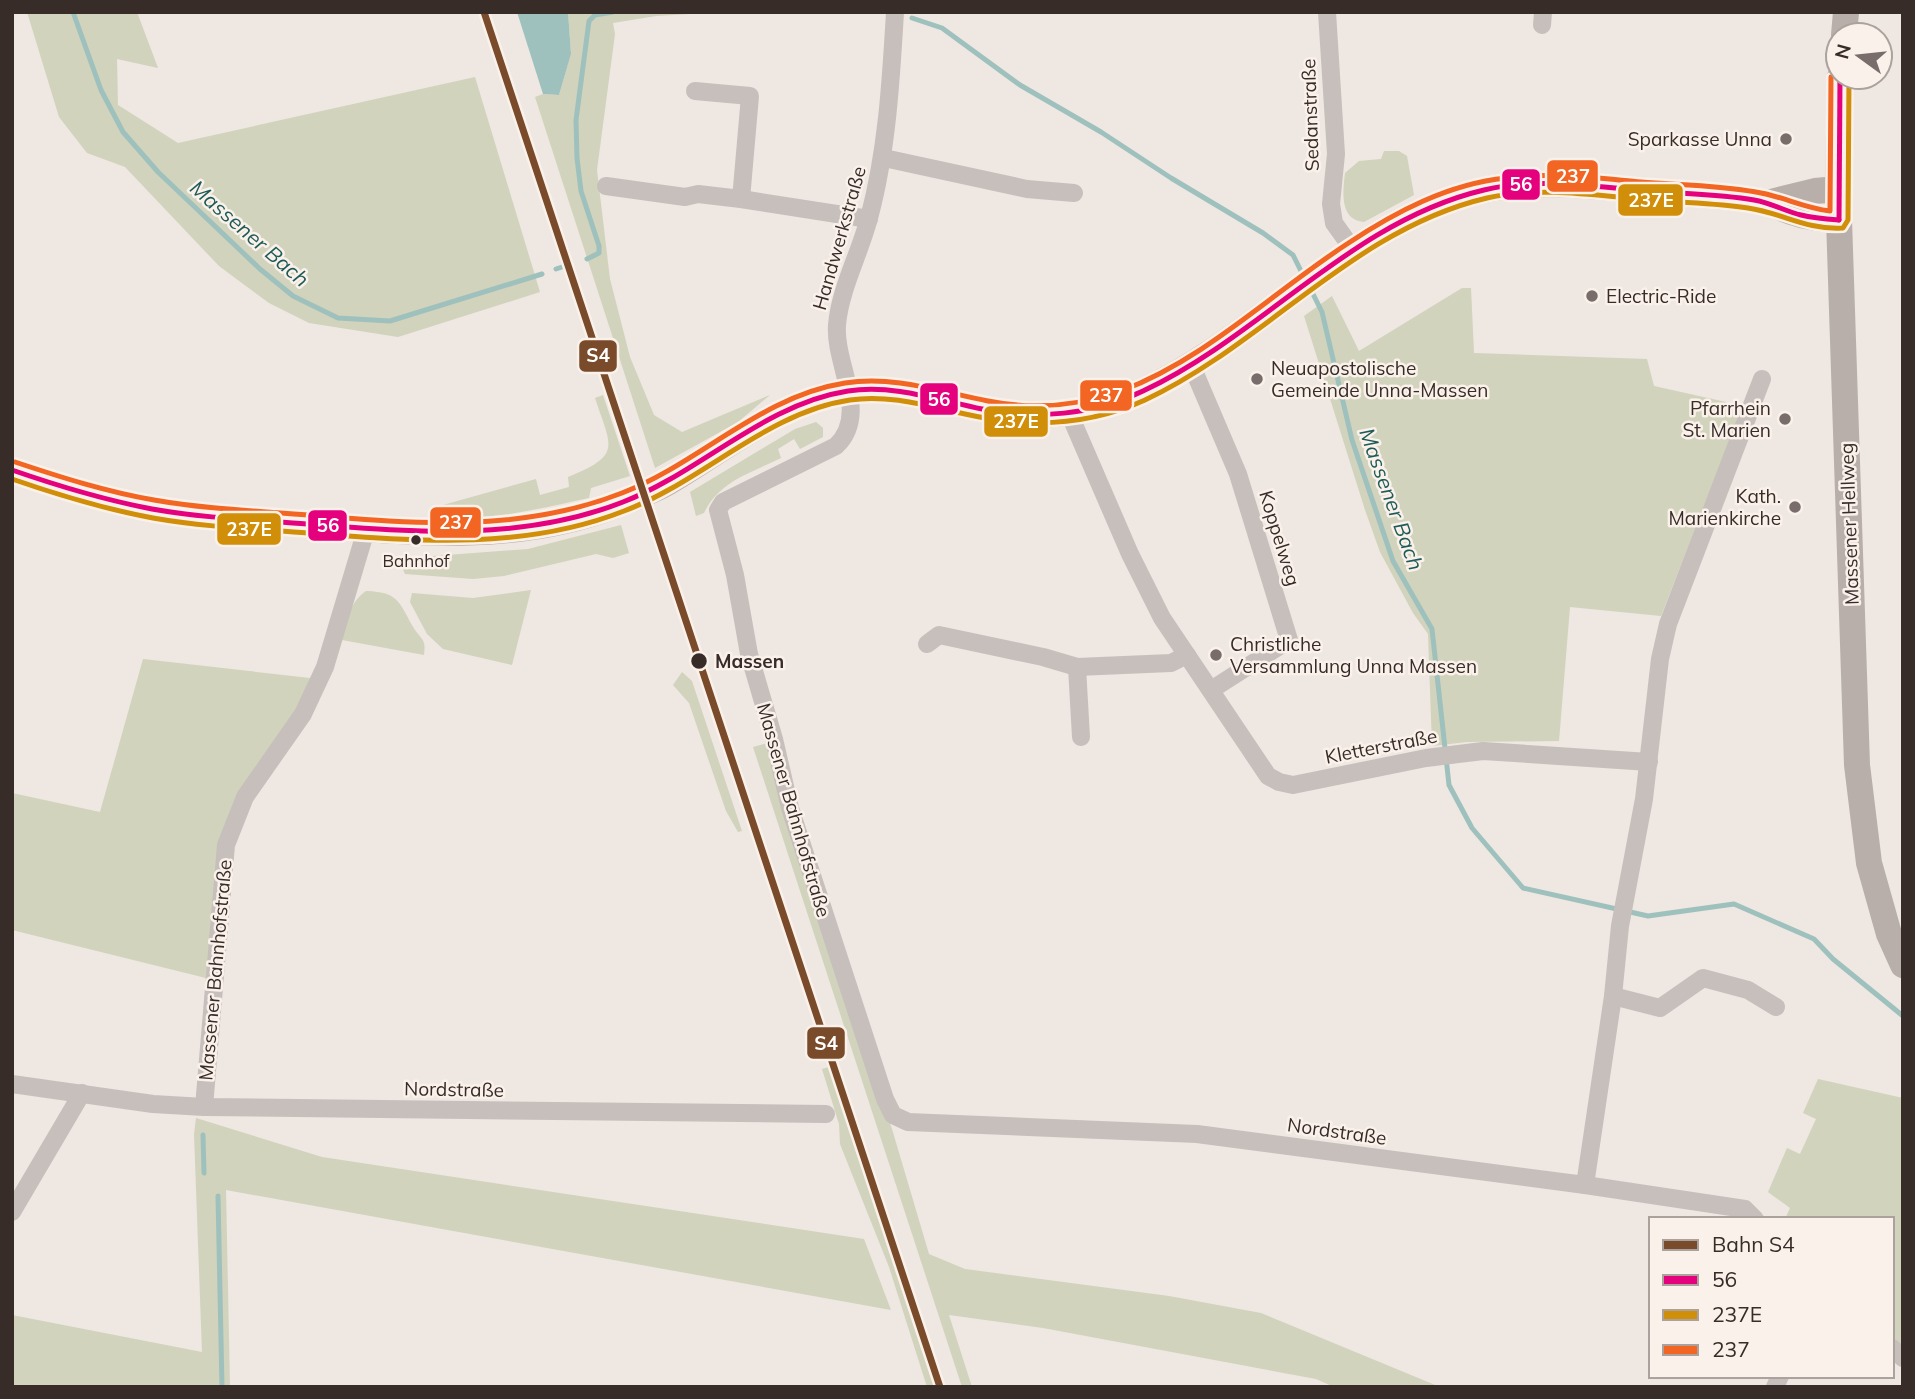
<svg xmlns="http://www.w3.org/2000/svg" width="1915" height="1399" font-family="Mulish,sans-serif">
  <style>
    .green { fill: #d1d3bc }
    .water { fill: #9ec1bd }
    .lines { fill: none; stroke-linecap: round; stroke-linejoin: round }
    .stream { stroke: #9ec1bd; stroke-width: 5 }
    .minor { stroke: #c7bfbb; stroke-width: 18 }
    .secondary { stroke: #b8afab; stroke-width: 26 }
    .bus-1-casing { stroke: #faf1ea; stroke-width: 10 }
    .bus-2-casing { stroke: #faf1ea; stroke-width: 10 }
    .bus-3-casing { stroke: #faf1ea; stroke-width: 10 }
    .bus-1 { stroke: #e5007d; stroke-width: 5 }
    .bus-2 { stroke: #d18e08; stroke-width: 5 }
    .bus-3 { stroke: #f26522; stroke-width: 5 }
    .rail-1-casing { stroke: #faf1ea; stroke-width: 12 }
    .rail-1 { stroke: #7a4b2a; stroke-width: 7 }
    .poi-dot { fill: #786d6a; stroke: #faf1ea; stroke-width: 2.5 }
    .bus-dot { fill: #382c29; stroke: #faf1ea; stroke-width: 2.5 }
    .labels { text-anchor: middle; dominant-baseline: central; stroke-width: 5; stroke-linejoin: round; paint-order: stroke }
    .bus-label { font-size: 17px; fill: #382c29; stroke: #faf1ea }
    .street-label { font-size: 19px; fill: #382c29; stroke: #faf1ea }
    .poi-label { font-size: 19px; fill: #382c29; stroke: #faf1ea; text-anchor: end }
    .stop-label { font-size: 19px; font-weight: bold; fill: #382c29; stroke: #faf1ea; text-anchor: start }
    .water-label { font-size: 21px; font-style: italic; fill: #1d5b58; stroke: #faf1ea }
    .line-badge { stroke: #faf1ea; stroke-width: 2.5 }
    .badge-label { font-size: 19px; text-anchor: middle; font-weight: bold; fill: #fff }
  </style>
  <rect width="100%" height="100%" fill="#eee7e2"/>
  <g class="green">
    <polygon points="27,12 137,12 158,68 117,59 118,105 178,143 475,77 540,292 398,337 309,323 269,303 219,266 125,167 87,153 59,117"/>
    <polygon points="568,12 724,12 656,16 613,23 615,34 597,170 610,279 630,357 654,415 682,432 770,395 738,422 655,468 535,97 543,94 559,95 571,54"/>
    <path d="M 1384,151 L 1399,151 L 1407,156 L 1414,195 L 1364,222 C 1339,220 1343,191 1345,173 L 1359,161 L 1381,159 Z"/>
    <polygon points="1462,288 1471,288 1474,353 1647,359 1654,386 1726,402 1742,409 1661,616 1570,607 1559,741 1467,742 1432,746 1428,634 1413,613 1380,552 1365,510 1304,316 1332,296 1359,351"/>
    <path d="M 603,395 L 630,476 L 591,488 L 589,498 C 542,508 495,520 447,518 L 443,505 L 536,479 L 540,495 L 569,487 L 568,477 C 623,455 611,447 595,398 Z"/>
    <path d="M 816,422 L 823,428 L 823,437 L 800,449 L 794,439 L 778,449 L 781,458 C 751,473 719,481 704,513 L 696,516 L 690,492 L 795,429 Z"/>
    <polygon points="621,525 629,553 613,558 596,554 504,576 473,579 405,574 402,567 407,558 528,549"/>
    <polygon points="531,590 512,665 443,649 427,634 410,602 412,593 473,598"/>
    <path d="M 366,591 C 401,592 399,604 415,630 C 423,641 426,640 424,655 L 342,640 C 347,621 349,603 366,591 Z"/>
    <polygon points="143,659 310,678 296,716 239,794 210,979 12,930 12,793 100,812"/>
    <polygon points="682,672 692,681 742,831 738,832 726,811 689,703 673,685"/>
    <polygon points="768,743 785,818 818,921 892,1129 929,1254 965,1269 1169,1296 1261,1313 1440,1387 1334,1387 1316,1379 1043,1328 949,1315 972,1387 962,1387 753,747"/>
    <polygon points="829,1067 935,1387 927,1387 889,1267 840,1144 839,1124 822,1069"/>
    <polygon points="1818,1079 1903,1098 1902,1346 1892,1337 1892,1219 1785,1219 1790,1208 1768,1192 1787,1148 1800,1154 1816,1119 1803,1113"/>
    <polygon points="196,1118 322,1157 864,1239 891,1310 226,1190 230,1387 12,1387 12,1315 202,1352 194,1134"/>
  </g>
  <polygon class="water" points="517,12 568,12 571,54 559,95 543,94"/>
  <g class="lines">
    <g class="stream">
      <polyline points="73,12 101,90 123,132 158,172 260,269 293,296 338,318 390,321 542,274"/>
      <polyline points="912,18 942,28 1020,85 1101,132 1171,178 1263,233 1293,255 1304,277"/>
      <polyline points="587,259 599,253 599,246 581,191 577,158 576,120 589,21 595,15 613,12"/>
      <polyline points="556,269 562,267"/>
      <polyline points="1310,288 1322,312 1352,440 1393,561 1432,629 1449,785 1472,828 1523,888 1648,916 1734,904 1814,939 1833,959 1903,1016"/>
      <polyline points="203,1135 204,1173"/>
      <polyline points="218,1196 222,1387"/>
    </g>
    <g class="minor">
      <path d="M 895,12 C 891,81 887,151 869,218 C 860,253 840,289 837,325 C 834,364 870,414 836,446 L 723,502 L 718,510 L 735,575 L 749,654 L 774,739 L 790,808 L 885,1099 L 893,1115 L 908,1122 L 1197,1134 L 1585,1185 L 1745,1209 L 1755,1219"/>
      <polyline points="1327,12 1336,154 1331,204 1334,223 1354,251"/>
      <polyline points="1542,25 1543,12"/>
      <polyline points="695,91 750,96 741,199"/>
      <polyline points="884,158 1027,189 1074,193"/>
      <polyline points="606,186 685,197 698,194 741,199 869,219"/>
      <polyline points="1191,364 1238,474 1289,640 1211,690"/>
      <polyline points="1069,413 1130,554 1162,618 1268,776 1279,782 1293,785 1426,758 1483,751 1649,762"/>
      <polyline points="927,644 939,635 1043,657 1077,667 1171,663 1187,655"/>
      <polyline points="1077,667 1081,737"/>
      <polyline points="1613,996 1660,1008 1703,978 1748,990 1776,1007"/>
      <polyline points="12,1084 153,1104 204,1107 826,1114"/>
      <polyline points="204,1107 226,845 245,797 303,714 325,667 366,530"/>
      <polyline points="1585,1185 1613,996 1620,926 1644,799 1660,659 1668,624 1762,379"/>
      <polyline points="12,1212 82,1093"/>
      <polyline points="1892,1348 1903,1358"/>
      <polyline points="1775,1387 1780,1376"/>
    </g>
    <g class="secondary">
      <polyline points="1844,35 1846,12"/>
      <polyline points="1840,77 1838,189 1857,765 1869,863 1889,934 1903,965"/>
      <polyline points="1767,203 1815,191 1838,189"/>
      <path d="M 12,470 C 64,488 117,504 172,512 C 216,518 262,521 307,524 C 410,533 515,544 614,506 C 632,499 651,492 667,483 C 724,450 781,401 848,391 C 892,385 939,400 982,409 C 1036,421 1093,414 1143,391 C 1259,338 1357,217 1484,190 C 1540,178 1601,188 1658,192 C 1693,195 1730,195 1764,202 C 1774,204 1782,209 1791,212 C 1808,218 1822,219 1839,220"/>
    </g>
    <g class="bus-1-casing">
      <g id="bus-1">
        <polyline points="1839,220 1840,77"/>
        <path d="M 12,470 C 58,486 105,500 152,509 C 203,518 255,520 307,524 C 414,532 521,542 623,502 C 701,472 764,404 848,391 C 893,384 938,400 982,409 C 1036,420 1093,415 1143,391 C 1263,335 1352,221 1484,190 C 1537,177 1594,187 1648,191 C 1684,194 1719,194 1754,200 C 1771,203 1785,211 1801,215 C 1813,218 1826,219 1839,220"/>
      </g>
    </g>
    <g class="bus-2-casing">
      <path id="bus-2" d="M 12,479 C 58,495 105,509 153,518 C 204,527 256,529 308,533 C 415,541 522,551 624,511 C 702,482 767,412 850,400 C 888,394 928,406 965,414 C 1026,428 1088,426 1145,400 C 1265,344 1354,229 1487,198 C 1540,186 1598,196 1651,200 C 1684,203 1716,203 1748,208 C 1783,213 1805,230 1843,228 L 1848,220 L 1849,77"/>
    </g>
    <g class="bus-3-casing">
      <path id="bus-3" d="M 15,462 C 60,477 107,492 154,500 C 205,509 257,511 308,515 C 415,524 520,533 622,493 C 700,463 761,396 845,383 C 894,375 941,392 988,401 C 1033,410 1078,406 1121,391 C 1206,359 1273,292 1347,244 C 1395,212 1448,184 1506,178 C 1551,172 1596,178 1641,182 C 1679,185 1718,185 1756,192 C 1782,196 1804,208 1830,211 L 1831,77"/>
    </g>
    <use href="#bus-1" class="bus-1"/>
    <use href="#bus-2" class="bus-2"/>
    <use href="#bus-3" class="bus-3"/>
    <g class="rail-1-casing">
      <polyline id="rail-1" points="484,12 940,1387"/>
    </g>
    <use href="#rail-1" class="rail-1"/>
  </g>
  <g class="poi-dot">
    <circle cx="1786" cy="139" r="7"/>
    <circle cx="1592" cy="296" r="7"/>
    <circle cx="1257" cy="379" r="7"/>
    <circle cx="1785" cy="419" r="7"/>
    <circle cx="1795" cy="507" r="7"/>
    <circle cx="1216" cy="655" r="7"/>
  </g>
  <g class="bus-dot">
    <circle cx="416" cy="540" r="6"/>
    <circle cx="699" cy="661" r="9"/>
  </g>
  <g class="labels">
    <g class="bus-label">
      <text x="416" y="560">Bahnhof</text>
    </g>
    <g class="street-label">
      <text transform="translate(1310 115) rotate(-92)">Sedanstraße</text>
      <text transform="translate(839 238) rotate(-74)">Handwerkstraße</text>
      <text transform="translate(1849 524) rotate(-92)">Massener Hellweg</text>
      <text transform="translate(1280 538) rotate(73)">Koppelweg</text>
      <text transform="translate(1381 746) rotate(-11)">Kletterstraße</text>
      <text transform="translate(794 810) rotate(74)">Massener Bahnhofstraße</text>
      <text transform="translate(215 970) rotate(-85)">Massener Bahnhofstraße</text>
      <text transform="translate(454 1089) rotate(1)">Nordstraße</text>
      <text transform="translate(1337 1131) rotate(8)">Nordstraße</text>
    </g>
    <g class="poi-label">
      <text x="1772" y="139">Sparkasse Unna</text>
      <text x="1606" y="296" text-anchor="start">Electric-Ride</text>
      <text x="1271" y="368" text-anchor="start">Neuapostolische<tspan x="1271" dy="22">Gemeinde Unna-Massen</tspan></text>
      <text x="1771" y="408">Pfarrhein<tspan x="1771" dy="22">St. Marien</tspan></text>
      <text x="1781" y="496">Kath.<tspan x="1781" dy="22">Marienkirche</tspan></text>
      <text x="1230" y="644" text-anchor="start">Christliche<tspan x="1230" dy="22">Versammlung Unna Massen</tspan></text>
    </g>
    <g class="stop-label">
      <text x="715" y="661">Massen</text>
    </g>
    <g class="water-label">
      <text transform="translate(250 233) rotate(41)">Massener Bach</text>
      <text transform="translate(1392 499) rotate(70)">Massener Bach</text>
    </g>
  </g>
  <g class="line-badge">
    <rect x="1546" y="159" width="53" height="34" rx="7" fill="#f26522"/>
    <rect x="1501" y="168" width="40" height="33" rx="7" fill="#e5007d"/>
    <rect x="1617" y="183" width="67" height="34" rx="7" fill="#d18e08"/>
    <rect x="578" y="339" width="40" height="34" rx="7" fill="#7a4b2a"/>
    <rect x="1079" y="379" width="54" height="33" rx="7" fill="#f26522"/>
    <rect x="919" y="382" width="40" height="34" rx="7" fill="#e5007d"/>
    <rect x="983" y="405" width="66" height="33" rx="7" fill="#d18e08"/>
    <rect x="429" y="506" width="53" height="33" rx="7" fill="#f26522"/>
    <rect x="307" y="509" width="41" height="33" rx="7" fill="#e5007d"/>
    <rect x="216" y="512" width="66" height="34" rx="7" fill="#d18e08"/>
    <rect x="806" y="1026" width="40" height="34" rx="7" fill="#7a4b2a"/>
  </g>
  <g class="badge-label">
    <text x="1573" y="183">237</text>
    <text x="1521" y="191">56</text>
    <text x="1651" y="207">237E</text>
    <text x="598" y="362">S4</text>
    <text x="1106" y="402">237</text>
    <text x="939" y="406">56</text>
    <text x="1016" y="428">237E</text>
    <text x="456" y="529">237</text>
    <text x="328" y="532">56</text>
    <text x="249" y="536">237E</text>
    <text x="826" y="1050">S4</text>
  </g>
  <rect width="1915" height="1399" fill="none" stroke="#382c29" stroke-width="28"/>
  <rect x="1649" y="1217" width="245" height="161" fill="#faf1ea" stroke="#aca29d" stroke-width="2"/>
  <rect x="1663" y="1240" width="35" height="10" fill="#7a4b2a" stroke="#aca29d" stroke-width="2"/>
  <text x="1712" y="1252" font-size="21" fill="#382c29">Bahn S4</text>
  <rect x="1663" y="1275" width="35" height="10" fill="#e5007d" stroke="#aca29d" stroke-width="2"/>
  <text x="1712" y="1287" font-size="21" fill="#382c29">56</text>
  <rect x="1663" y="1310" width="35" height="10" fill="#d18e08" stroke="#aca29d" stroke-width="2"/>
  <text x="1712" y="1322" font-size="21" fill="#382c29">237E</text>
  <rect x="1663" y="1345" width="35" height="10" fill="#f26522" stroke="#aca29d" stroke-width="2"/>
  <text x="1712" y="1357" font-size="21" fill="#382c29">237</text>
  <g transform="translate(1859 56) rotate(285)"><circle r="33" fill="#faf1ea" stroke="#aca29d" stroke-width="2"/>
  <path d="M0-5L12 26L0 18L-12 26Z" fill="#786d6a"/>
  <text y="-10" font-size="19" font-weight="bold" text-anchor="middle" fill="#382c29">N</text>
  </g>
</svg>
